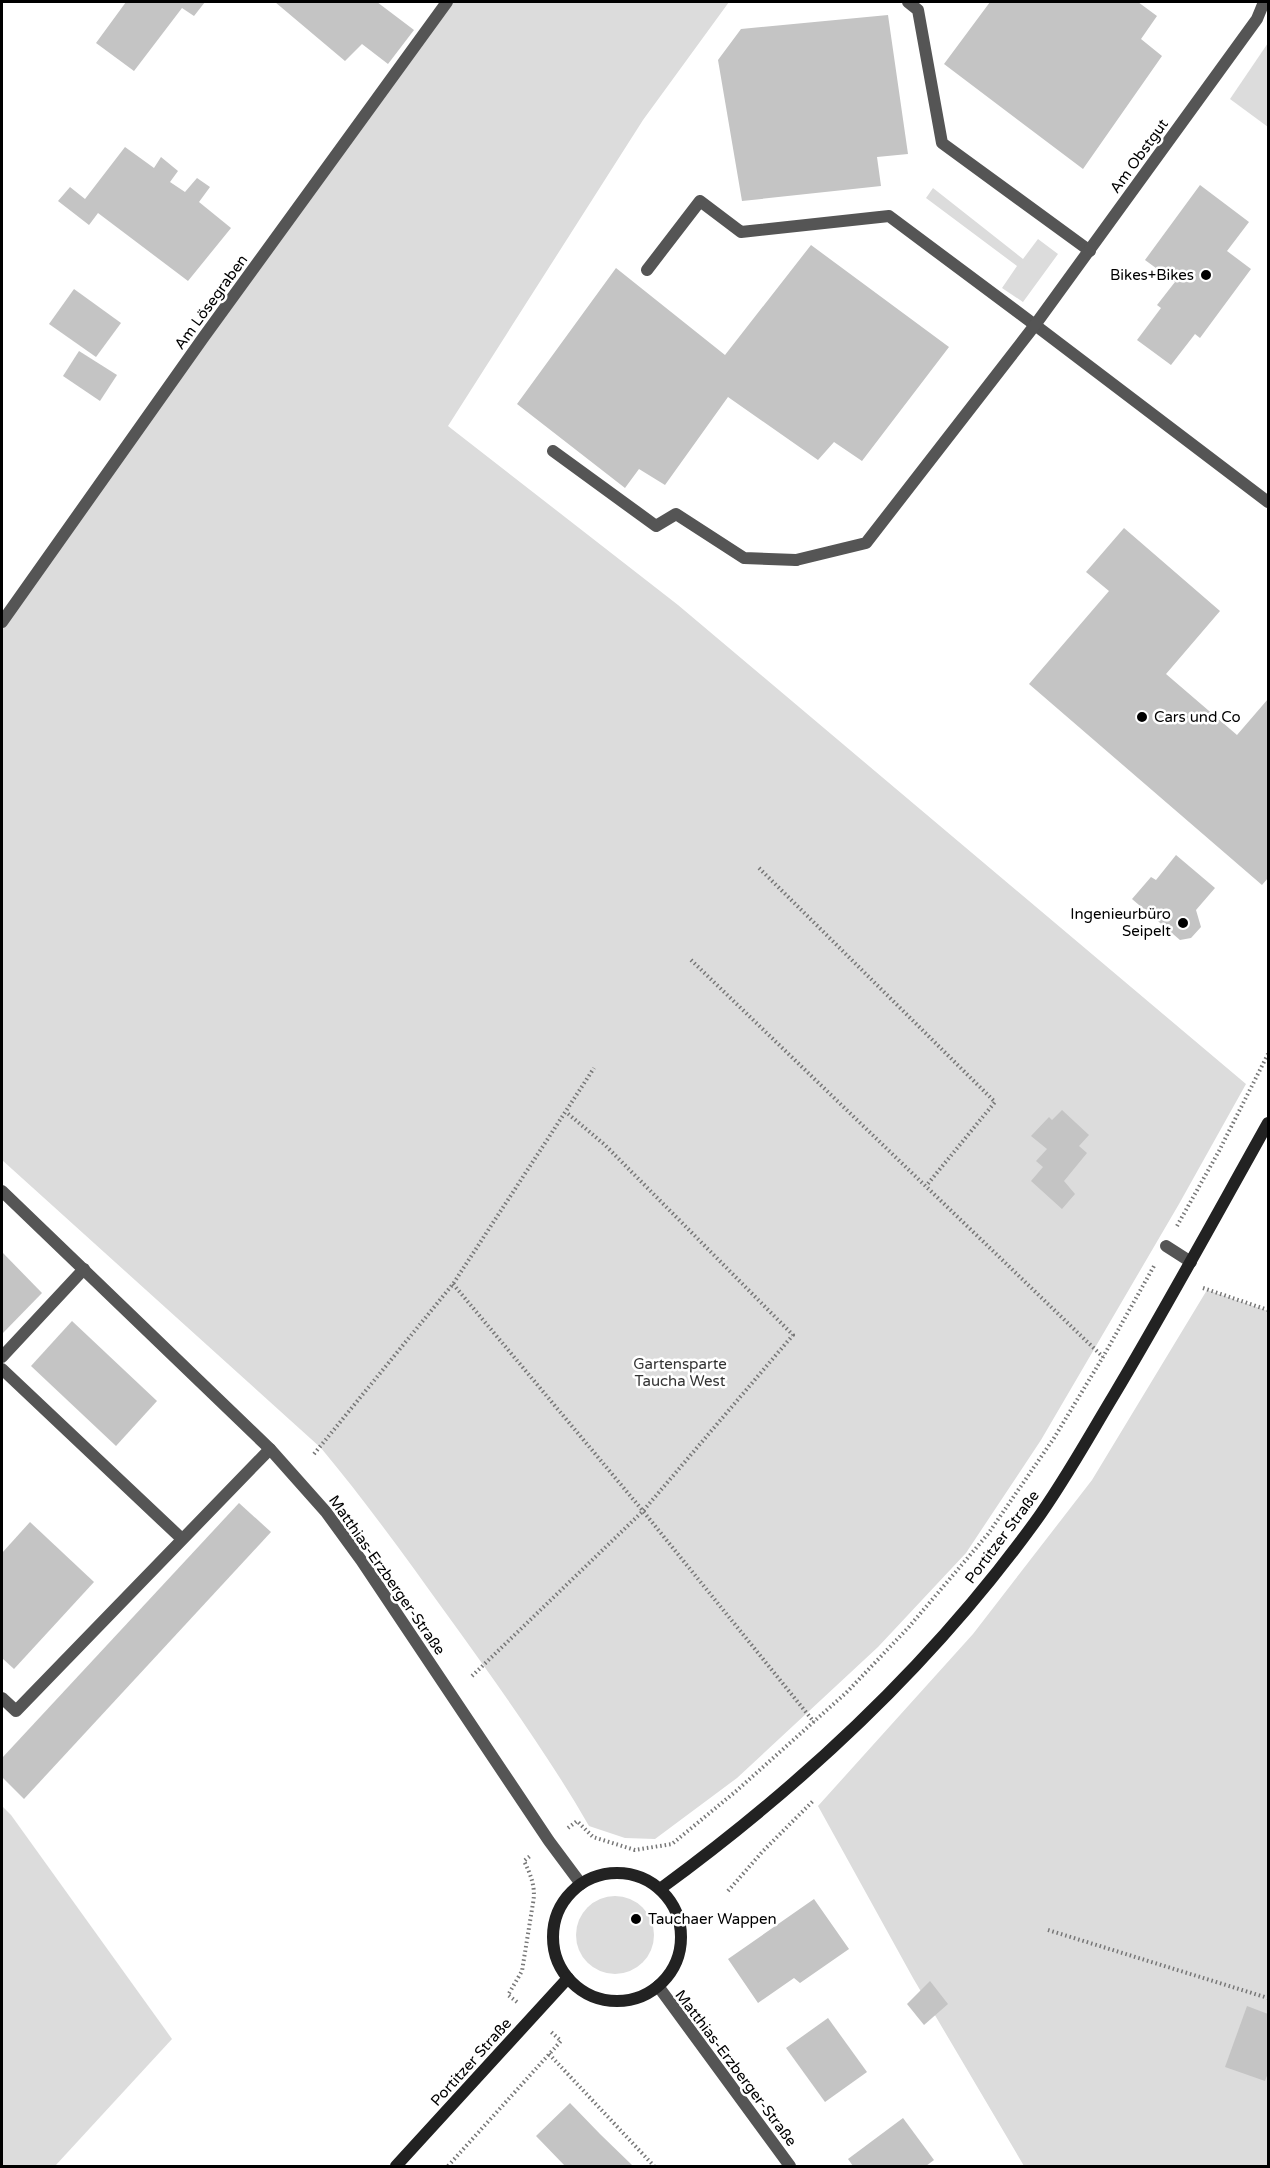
<svg xmlns="http://www.w3.org/2000/svg" width="1270" height="2168" font-family="'Varela Round',sans-serif">
  <style>
    .green { fill: #dcdcdc }
    .building { fill: #c4c4c4 }
    .lines { fill: none; stroke-linecap: round; stroke-linejoin: round }
    .path { stroke: #777; stroke-width: 4; stroke-dasharray: 1.5 3; stroke-linecap: butt }
    .service { stroke: #555; stroke-width: 12 }
    .minor { stroke: #555; stroke-width: 12 }
    .secondary { stroke: #222; stroke-width: 12 }
    .poi-dot { fill: #000; stroke: #fff; stroke-width: 2 }
    .labels { text-anchor: middle; dominant-baseline: central; stroke-width: 5; stroke-linejoin: round; paint-order: stroke }
    .street-label { font-size: 15px; fill: #000; stroke: #fff }
    .poi-label { font-size: 15px; fill: #000; stroke: #fff; text-anchor: end }
    .park-label { font-size: 15px; fill: #333; stroke: #fff }
  </style>
  <rect width="100%" height="100%" fill="#fff"/>
  <g class="green">
    <path d="M 444,2 L 729,2 L 643,120 L 448,426 L 678,605 L 1246,1084 L 1179,1204 L 1041,1440 L 966,1553 L 878,1647 L 737,1778 L 655,1839 L 625,1838 L 589,1826 C 547,1753 497,1684 448,1616 C 407,1559 366,1502 321,1448 L 2,1160 L 2,618 Z"/>
    <polygon points="1268,43 1268,127 1230,99"/>
    <polygon points="933,188 1023,259 1038,239 1058,254 1023,302 1002,288 1017,266 926,198"/>
    <polygon points="1207,1290 1268,1311 1268,2166 1024,2166 913,1978 818,1806 973,1634 1092,1480"/>
    <polygon points="2,1806 11,1815 172,2039 55,2166 2,2166"/>
    <circle cx="615" cy="1935" r="39"/>
  </g>
  <g class="building">
    <polygon points="126,2 205,2 194,16 182,8 134,71 96,43"/>
    <polygon points="275,2 377,2 414,30 388,64 362,44 345,61"/>
    <polygon points="990,2 1138,2 1157,16 1141,39 1162,56 1083,169 944,64"/>
    <polygon points="888,15 908,154 877,157 881,186 742,201 718,60 741,29"/>
    <polygon points="125,147 154,168 161,157 178,171 170,182 185,192 197,178 210,187 199,202 231,228 188,281 98,213 89,225 58,201 70,187 85,199"/>
    <polygon points="1200,185 1249,222 1227,251 1251,269 1200,338 1195,334 1171,365 1137,340 1161,308 1157,305 1175,282 1145,260"/>
    <polygon points="811,245 949,347 862,461 834,442 818,460 728,397 665,485 639,469 625,488 517,404 616,268 725,355"/>
    <polygon points="74,289 121,323 96,357 49,324"/>
    <polygon points="79,351 117,375 100,401 63,376"/>
    <polygon points="1124,528 1220,611 1166,674 1237,735 1268,699 1268,878 1262,885 1029,684 1109,591 1086,572"/>
    <polygon points="1176,855 1215,888 1196,910 1201,927 1191,938 1180,940 1132,899 1151,877 1156,880"/>
    <polygon points="1062,1110 1089,1135 1079,1146 1087,1153 1064,1181 1075,1194 1062,1209 1031,1181 1043,1167 1036,1161 1047,1149 1031,1136 1049,1117 1052,1120"/>
    <polygon points="2,1252 42,1293 2,1334"/>
    <polygon points="72,1321 157,1401 116,1446 31,1366"/>
    <polygon points="239,1503 271,1532 24,1799 2,1777 2,1758"/>
    <polygon points="30,1522 94,1582 14,1669 2,1658 2,1553"/>
    <polygon points="814,1899 849,1949 800,1983 794,1978 758,2003 728,1959"/>
    <polygon points="930,1981 948,2004 924,2025 907,2004"/>
    <polygon points="1247,2006 1268,2014 1268,2073 1265,2081 1225,2067"/>
    <polygon points="828,2018 867,2072 825,2102 786,2048"/>
    <polygon points="570,2103 600,2134 633,2166 565,2166 536,2136"/>
    <polygon points="903,2118 934,2160 926,2166 853,2166 848,2159"/>
  </g>
  <g class="lines">
    <g class="path">
      <polyline points="759,868 995,1102 926,1186"/>
      <polyline points="691,960 1103,1357"/>
      <polyline points="1177,1226 1219,1151 1268,1054"/>
      <polyline points="453,1284 643,1511 814,1722"/>
      <polyline points="1203,1288 1268,1310"/>
      <polyline points="314,1454 453,1284 594,1068"/>
      <polyline points="472,1676 643,1511 793,1335 605,1145 566,1112"/>
      <polyline points="568,1828 577,1821 593,1837 635,1850 672,1844 735,1792 846,1693 908,1628 988,1534 1054,1438 1103,1357 1154,1266"/>
      <polyline points="728,1891 763,1851 814,1800"/>
      <polyline points="1048,1930 1268,1998"/>
      <path d="M 517,2002 L 508,1995 L 522,1971 L 533,1903 C 536,1888 531,1875 524,1861 L 530,1856"/>
      <polyline points="549,2054 654,2166"/>
      <polyline points="448,2166 561,2041 550,2031"/>
    </g>
    <g class="service">
      <polyline points="908,2 918,10 942,143 1090,251"/>
      <polyline points="647,270 700,201 741,232 889,216 1035,325"/>
      <polyline points="553,451 656,526 676,514 744,558 796,560"/>
      <polyline points="1166,1246 1191,1262"/>
      <polyline points="2,1357 84,1269"/>
      <polyline points="2,1369 182,1539"/>
      <polyline points="2,1698 16,1711 270,1449"/>
    </g>
    <g class="minor">
      <polyline points="1035,325 1268,502"/>
      <polyline points="796,560 866,543 1035,325 1257,19 1264,2"/>
      <polyline points="2,622 203,338 447,2"/>
      <polyline points="2,1191 270,1449 326,1512 361,1560 549,1841 581,1884"/>
      <polyline points="658,1986 790,2166"/>
    </g>
    <g class="secondary">
      <circle cx="617" cy="1937" r="64"/>
      <path d="M 660,1889 C 801,1786 932,1664 1035,1522 C 1064,1482 1088,1438 1114,1395 C 1167,1306 1217,1214 1268,1123"/>
      <polyline points="396,2166 568,1978"/>
    </g>
  </g>
  <g class="poi-dot">
    <circle cx="1206" cy="275" r="6"/>
    <circle cx="1142" cy="717" r="6"/>
    <circle cx="1183" cy="923" r="6"/>
    <circle cx="636" cy="1919" r="6"/>
  </g>
  <g class="labels">
    <g class="street-label">
      <text transform="translate(1139 156) rotate(-54)">Am Obstgut</text>
      <text transform="translate(211 302) rotate(-54)">Am Lösegraben</text>
      <text transform="translate(1002 1537) rotate(-53)">Portitzer Straße</text>
      <text transform="translate(387 1575) rotate(55)">Matthias-Erzberger-Straße</text>
      <text transform="translate(471 2062) rotate(-48)">Portitzer Straße</text>
      <text transform="translate(736 2068) rotate(53)">Matthias-Erzberger-Straße</text>
    </g>
    <g class="poi-label">
      <text x="1194" y="275">Bikes+Bikes</text>
      <text x="1154" y="717" text-anchor="start">Cars und Co</text>
      <text x="1171" y="914">Ingenieurbüro<tspan x="1171" dy="17">Seipelt</tspan></text>
      <text x="648" y="1919" text-anchor="start">Tauchaer Wappen</text>
    </g>
    <g class="park-label">
      <text x="680" y="1364">Gartensparte<tspan x="680" dy="17">Taucha West</tspan></text>
    </g>
  </g>
  <rect width="1270" height="2168" fill="none" stroke="#000000" stroke-width="6"/>
</svg>
